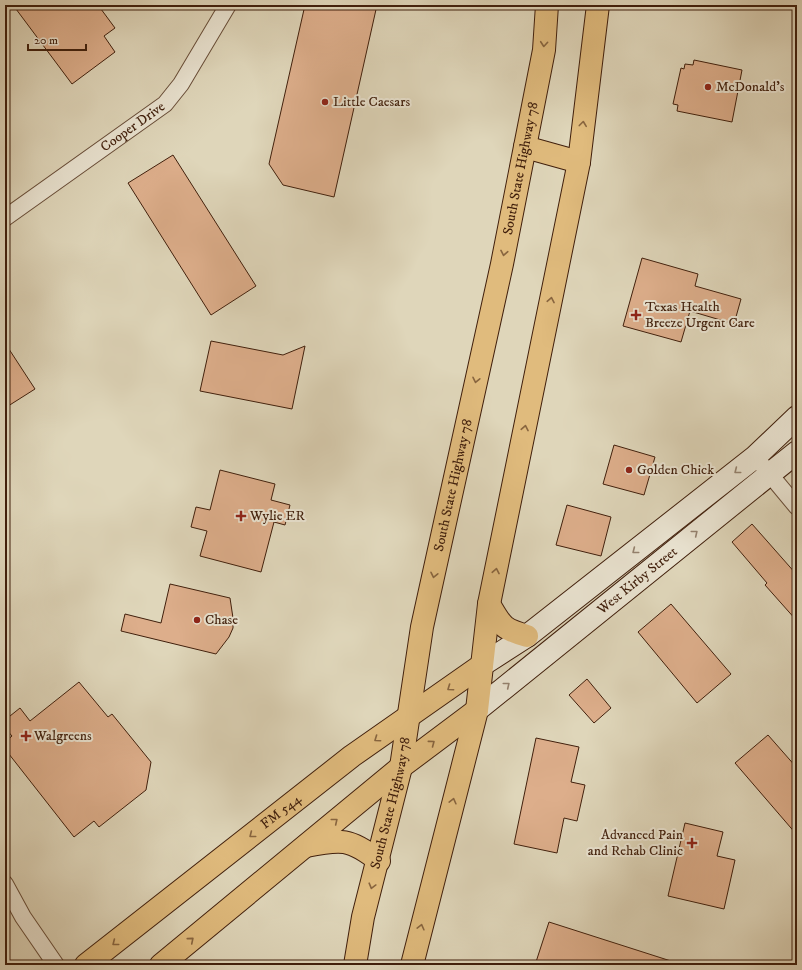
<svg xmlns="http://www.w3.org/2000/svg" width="802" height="970" font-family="'IM FELL DW Pica',serif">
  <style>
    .building { fill: #ddae8b; stroke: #401f0c }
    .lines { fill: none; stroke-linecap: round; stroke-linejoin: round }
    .street-casing { stroke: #684d38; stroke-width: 18 }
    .secondary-casing { stroke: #401f0c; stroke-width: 24 }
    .primary-casing { stroke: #401f0c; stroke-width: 24 }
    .street { stroke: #eae4d2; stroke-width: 16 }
    .secondary { stroke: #eae4d2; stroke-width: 22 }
    .primary { stroke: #e0bb7d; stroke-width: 22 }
    .oneway { stroke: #88653f }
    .oneway2 { stroke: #95826f }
    .poi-dot { fill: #8f2418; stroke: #eae4d2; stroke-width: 1.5 }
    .labels { text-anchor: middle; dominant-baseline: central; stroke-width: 4; stroke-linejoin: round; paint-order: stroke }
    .poi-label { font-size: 14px; fill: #401f0c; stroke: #eae4d2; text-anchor: start }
    .street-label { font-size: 14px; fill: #401f0c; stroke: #eae4d2 }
  </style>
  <rect width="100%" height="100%" fill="#dfd6ba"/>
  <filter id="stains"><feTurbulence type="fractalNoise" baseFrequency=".005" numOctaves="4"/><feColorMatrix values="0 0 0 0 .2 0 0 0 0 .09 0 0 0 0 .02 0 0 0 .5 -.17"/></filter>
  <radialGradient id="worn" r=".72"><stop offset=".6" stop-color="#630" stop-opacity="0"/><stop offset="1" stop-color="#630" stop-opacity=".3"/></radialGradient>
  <g class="building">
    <polygon points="13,5 98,5 115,28 104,36 115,52 72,84"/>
    <polygon points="305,5 377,5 334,197 283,185 269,164"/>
    <polygon points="694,60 742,70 732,122 677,111 678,105 673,104 681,68 684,69 685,64 693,65"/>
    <polygon points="173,155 256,286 211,315 128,183"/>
    <polygon points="642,258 698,274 695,286 741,299 734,324 690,311 681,342 623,326"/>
    <polygon points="211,341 283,355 305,346 292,409 200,391"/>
    <polygon points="5,343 35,389 5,408"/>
    <polygon points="614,445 655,457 644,495 603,484"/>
    <polygon points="220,470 275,484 271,500 290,505 285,525 274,522 261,572 200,556 207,531 191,527 196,507 210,510"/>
    <polygon points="567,505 611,517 601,556 556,545"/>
    <polygon points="752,524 797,575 797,621 765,585 767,583 732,542"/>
    <polygon points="170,584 230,598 233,618 233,628 229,637 216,654 121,631 125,614 161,623"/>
    <polygon points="671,604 731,674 697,703 638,632"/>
    <polygon points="587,679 611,708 594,723 569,695"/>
    <polygon points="79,682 108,717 112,714 151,762 146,790 99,827 94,821 74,837 5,749 5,742 12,736 5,728 5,720 20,708 30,721"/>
    <polygon points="768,735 797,768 797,835 735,763"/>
    <polygon points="536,738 579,747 571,782 585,785 577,821 564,818 557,853 514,844"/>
    <polygon points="685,823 723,832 717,856 735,860 724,909 668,896"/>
    <polygon points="549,922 674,962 673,965 535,965"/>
  </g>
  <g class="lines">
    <g class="street-casing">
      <g id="street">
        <path id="s1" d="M 5,218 L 165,104 L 181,84 L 228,5"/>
        <polyline points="763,466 797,507"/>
        <polyline points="5,884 23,917 56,965"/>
      </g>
    </g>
    <g class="secondary-casing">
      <g id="secondary">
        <polyline points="482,665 527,636 755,457 797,417"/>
        <path id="s2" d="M 477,710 L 797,452"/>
      </g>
    </g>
    <g class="primary-casing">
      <g id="primary">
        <polyline points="525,147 579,162"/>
        <path d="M 489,604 C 502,626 502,629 527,636"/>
        <path d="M 306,846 C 341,839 350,838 379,861"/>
        <path id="s3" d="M 86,965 L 352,756 L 482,665"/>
        <polyline points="161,965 401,767 477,710"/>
        <path id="s4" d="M 355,965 L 363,917 L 401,767 L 422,627 L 502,264 L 544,50 L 547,5"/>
        <polyline points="412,965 477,710 489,604 579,162 598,5"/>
      </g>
    </g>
    <use href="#street" class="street"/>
    <use href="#secondary" class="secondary"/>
    <use href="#primary" class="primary"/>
  </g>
  <defs><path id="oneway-chevron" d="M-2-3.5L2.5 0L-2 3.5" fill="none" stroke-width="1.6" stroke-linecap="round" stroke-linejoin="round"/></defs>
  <g class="oneway">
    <use href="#oneway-chevron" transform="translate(544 44) rotate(95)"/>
    <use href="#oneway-chevron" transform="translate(583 124) rotate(-83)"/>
    <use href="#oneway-chevron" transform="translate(504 253) rotate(101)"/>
    <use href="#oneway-chevron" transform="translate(551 300) rotate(-79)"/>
    <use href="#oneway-chevron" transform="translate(476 380) rotate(102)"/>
    <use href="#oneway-chevron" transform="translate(525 428) rotate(-79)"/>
    <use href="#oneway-chevron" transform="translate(496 571) rotate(-79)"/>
    <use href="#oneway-chevron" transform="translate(434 575) rotate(102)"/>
    <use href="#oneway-chevron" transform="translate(450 688) rotate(145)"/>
    <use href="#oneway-chevron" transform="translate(377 739) rotate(145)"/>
    <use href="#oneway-chevron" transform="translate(432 743) rotate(-37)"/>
    <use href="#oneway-chevron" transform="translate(453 801) rotate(-76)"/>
    <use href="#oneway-chevron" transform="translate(335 821) rotate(-39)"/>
    <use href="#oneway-chevron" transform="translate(252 835) rotate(142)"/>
    <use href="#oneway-chevron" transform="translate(372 886) rotate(105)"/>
    <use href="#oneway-chevron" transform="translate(421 927) rotate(-76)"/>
    <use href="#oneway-chevron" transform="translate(191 940) rotate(-40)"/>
    <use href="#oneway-chevron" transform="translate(115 943) rotate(142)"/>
  </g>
  <g class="oneway2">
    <use href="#oneway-chevron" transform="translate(737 471) rotate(142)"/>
    <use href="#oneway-chevron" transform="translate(695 533) rotate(-39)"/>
    <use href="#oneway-chevron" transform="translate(635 551) rotate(142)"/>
    <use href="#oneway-chevron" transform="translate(507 685) rotate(-39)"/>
  </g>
  <g class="poi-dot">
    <circle cx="708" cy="87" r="4"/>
    <circle cx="325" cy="102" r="4"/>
    <path d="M634 309h4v4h4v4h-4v4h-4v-4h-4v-4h4z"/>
    <circle cx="629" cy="470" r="4"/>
    <path d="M239 510h4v4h4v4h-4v4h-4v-4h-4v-4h4z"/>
    <circle cx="197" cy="620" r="4"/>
    <path d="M24 730h4v4h4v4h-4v4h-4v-4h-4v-4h4z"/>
    <path d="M690 837h4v4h4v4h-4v4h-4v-4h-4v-4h4z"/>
  </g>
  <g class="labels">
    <g class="poi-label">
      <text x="716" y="87">McDonald's</text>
      <text x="333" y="102">Little Caesars</text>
      <text x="645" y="307">Texas Health<tspan x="645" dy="16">Breeze Urgent Care</tspan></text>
      <text x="637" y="470">Golden Chick</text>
      <text x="250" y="516">Wylie ER</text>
      <text x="205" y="620">Chase</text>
      <text x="34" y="736">Walgreens</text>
      <text x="683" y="835" text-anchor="end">Advanced Pain<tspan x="683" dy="16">and Rehab Clinic</tspan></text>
    </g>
    <g class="street-label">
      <text stroke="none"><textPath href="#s1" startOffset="157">Cooper Drive</textPath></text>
      <text stroke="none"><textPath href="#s4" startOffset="814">South State Highway 78</textPath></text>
      <text stroke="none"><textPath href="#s4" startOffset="490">South State Highway 78</textPath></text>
      <text stroke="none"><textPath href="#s2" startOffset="206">West Kirby Street</textPath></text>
      <text stroke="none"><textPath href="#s4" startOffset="166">South State Highway 78</textPath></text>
      <text stroke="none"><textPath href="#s3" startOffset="248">FM 544</textPath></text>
    </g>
  </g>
  <rect width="802" height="970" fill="none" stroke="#dfd6ba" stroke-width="20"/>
  <rect x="6" y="6" width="790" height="958" fill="none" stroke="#401f0c" stroke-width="2"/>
  <rect x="10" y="10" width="782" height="950" fill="none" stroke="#401f0c"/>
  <path d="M28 44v6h58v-6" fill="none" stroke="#401f0c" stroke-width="2"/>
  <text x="34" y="44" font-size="12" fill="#401f0c" stroke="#eae4d2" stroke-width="3" paint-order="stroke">20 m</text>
  <rect width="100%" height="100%" filter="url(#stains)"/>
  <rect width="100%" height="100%" fill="url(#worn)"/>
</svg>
